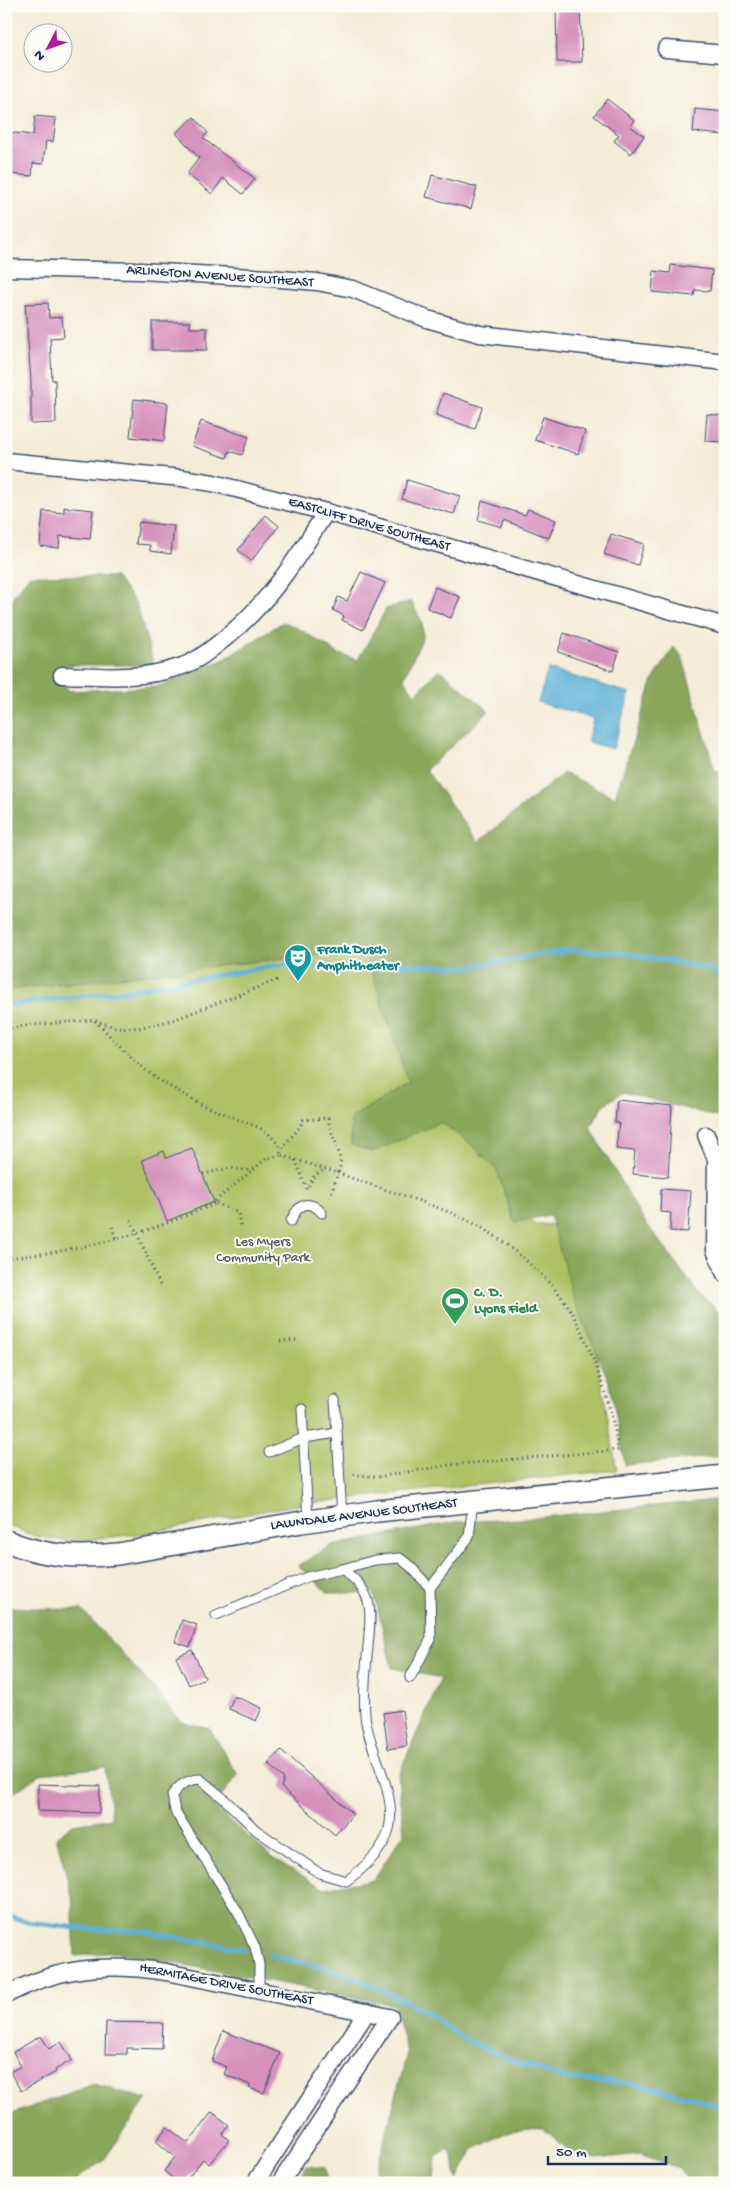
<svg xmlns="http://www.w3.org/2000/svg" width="731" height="2189" font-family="'Gochi Hand',sans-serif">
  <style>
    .green { fill: #aec064; stroke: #647861 }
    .forest { fill: #8aa65a; stroke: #526a5c }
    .water { fill: #5bb0d7; stroke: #3b709a }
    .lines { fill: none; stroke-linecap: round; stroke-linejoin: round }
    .stream { stroke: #5bb0d7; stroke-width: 5 }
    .building { fill: #d590bb }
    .service-casing { stroke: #3b4b70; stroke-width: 11 }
    .minor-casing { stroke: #3b4b70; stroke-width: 19 }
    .tertiary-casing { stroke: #3b4b70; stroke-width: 24 }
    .path { stroke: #3b4b70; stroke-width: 3; stroke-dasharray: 1 4; stroke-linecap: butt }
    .service { stroke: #fff; stroke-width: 9 }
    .minor { stroke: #fff; stroke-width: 16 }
    .tertiary { stroke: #fff; stroke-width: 21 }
    .labels { text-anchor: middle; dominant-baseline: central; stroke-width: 4; stroke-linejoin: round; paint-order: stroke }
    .street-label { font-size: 14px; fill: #1b2f5e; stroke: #fdfcf7 }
    .culture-label { font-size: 14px; font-weight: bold; fill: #0d838f; stroke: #fdfcf7; text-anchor: start }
    .park-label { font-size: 14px; fill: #475a60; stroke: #fdfcf7 }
    .leisure-label { font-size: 14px; font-weight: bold; fill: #27864d; stroke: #fdfcf7; text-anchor: start }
  </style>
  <rect width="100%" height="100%" fill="#fdfcf7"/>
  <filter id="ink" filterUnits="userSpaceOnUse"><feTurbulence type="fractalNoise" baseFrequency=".02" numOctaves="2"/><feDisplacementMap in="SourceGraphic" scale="10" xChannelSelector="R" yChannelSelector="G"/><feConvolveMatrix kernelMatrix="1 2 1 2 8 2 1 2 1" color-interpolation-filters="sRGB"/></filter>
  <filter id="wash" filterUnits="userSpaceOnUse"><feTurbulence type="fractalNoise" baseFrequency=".0096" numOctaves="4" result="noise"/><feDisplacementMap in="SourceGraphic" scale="20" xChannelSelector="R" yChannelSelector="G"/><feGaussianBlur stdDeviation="1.12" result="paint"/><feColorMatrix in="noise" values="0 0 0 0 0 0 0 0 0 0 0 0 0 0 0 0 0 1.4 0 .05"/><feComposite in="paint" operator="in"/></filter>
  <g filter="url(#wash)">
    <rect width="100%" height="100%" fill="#f3ecd6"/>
    <polygon class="green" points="392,910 532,1223 574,1227 617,1470 362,1497 290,1506 154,1532 71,1542 35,1536 6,1525 6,979"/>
    <g class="forest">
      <polygon points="30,575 115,577 136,603 154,665 67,665 53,675 70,691 156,687 225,659 283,622 296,627 339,654 358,660 386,609 411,601 422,622 423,637 404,678 415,695 439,669 489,711 426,770 478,842 564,773 615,797 653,680 674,647 682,656 715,771 725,774 725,1119 623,1092 604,1105 590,1127 640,1215 699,1294 725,1316 725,1456 625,1465 610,1384 574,1300 550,1215 514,1222 497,1170 472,1145 441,1122 372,1152 351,1145 351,1118 408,1082 364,949 6,990 6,605"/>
      <polygon points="725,1499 725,2183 690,2183 679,2168 640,2154 596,2159 570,2152 543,2128 509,2131 474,2149 458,2179 450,2149 436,2157 434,2183 369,2183 376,2173 407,2053 394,2005 117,1952 75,1956 72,1896 56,1837 73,1824 112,1818 105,1767 40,1774 6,1799 6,1607 82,1610 150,1684 181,1722 210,1729 238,1775 213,1806 273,1858 323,1888 373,1880 404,1833 398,1776 441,1678 392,1668 374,1593 329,1593 298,1566 330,1546 455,1522 522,1519"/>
      <polygon points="94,2084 147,2099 103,2161 80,2176 75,2183 6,2183 6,2118 12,2114"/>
      <polygon points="306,2166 325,2168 327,2183 299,2183"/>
    </g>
    <polygon class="water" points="548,669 630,693 613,749 587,742 593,719 538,702"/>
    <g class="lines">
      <g class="stream">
        <polyline points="6,1005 124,991 279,965 339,969 392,964 465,967 572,950 619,952 712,969 716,974 725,977"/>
        <polyline points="6,1915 28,1922 85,1929 142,1931 243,1949"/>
        <polyline points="270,1955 327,1968 370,1984 426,2012 464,2039 514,2061 567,2079 632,2083 695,2098 725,2109"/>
      </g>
    </g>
    <g id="blocks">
      <g class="building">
        <polygon points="580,7 582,62 557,62 556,8"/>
        <polygon points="607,99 634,120 630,126 644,136 631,154 614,141 619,135 594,116"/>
        <polygon points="695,109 725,112 725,135 693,132"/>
        <polygon points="35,116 56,118 53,142 46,141 43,164 33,163 32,176 10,174 11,161 6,160 6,132 33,135"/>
        <polygon points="194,117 208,133 203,138 255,179 243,194 223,178 212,194 187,174 199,158 176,133"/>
        <polygon points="432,175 477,187 471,209 426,197"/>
        <polygon points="671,265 712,270 710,291 695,290 694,296 652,292 654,271 670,273"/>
        <polygon points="48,303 49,318 62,317 64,337 50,338 52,380 55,380 56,423 31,424 31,381 25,304"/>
        <polygon points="152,322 190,322 190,328 207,328 207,350 152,350"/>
        <polygon points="443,393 482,407 475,429 436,415"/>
        <polygon points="134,399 168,403 164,441 130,437"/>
        <polygon points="707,414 725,416 725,442 705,441"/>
        <polygon points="543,417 585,431 578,454 535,440"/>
        <polygon points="201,421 249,437 242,455 229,451 227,458 192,446"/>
        <polygon points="407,480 460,496 454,514 402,499"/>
        <polygon points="482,501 525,515 528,509 556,520 549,538 504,520 502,527 478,520"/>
        <polygon points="64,507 93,510 90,539 60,536 59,548 40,546 43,511 64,513"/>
        <polygon points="266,515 279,526 251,561 238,550"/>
        <polygon points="139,522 174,526 171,554 150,551 150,545 136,544"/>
        <polygon points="611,534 644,544 638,565 604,554"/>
        <polygon points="361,572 385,583 363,630 342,620 344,616 333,610 338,597 347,601"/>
        <polygon points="435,587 460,597 451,618 427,608"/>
        <polygon points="564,633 619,652 613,671 558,652"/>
        <polygon points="617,1100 672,1106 668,1177 633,1174 635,1151 616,1149 619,1123 615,1122"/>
        <polygon points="192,1148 214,1202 167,1221 142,1160 164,1151 166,1158"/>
        <polygon points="661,1189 691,1191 688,1232 670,1231 671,1213 660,1212"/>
        <polygon points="182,1620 197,1625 190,1647 175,1642"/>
        <polygon points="192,1650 205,1678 189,1685 176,1657"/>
        <polygon points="234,1696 262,1708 256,1721 229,1709"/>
        <polygon points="402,1710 407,1746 388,1749 383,1713"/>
        <polygon points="281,1750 353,1814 335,1835 281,1787 284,1779 268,1764"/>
        <polygon points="38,1784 100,1786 99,1813 38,1811"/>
        <polygon points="106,2022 163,2023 162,2049 127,2048 127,2054 105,2054"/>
        <polygon points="223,2031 280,2053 264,2093 249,2088 250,2085 224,2074 227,2067 212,2061"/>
        <polygon points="41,2036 49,2049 61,2042 72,2060 55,2070 56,2072 21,2091 10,2072 21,2066 13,2052"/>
        <polygon points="212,2112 229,2125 222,2134 229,2140 209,2164 203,2159 184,2183 178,2183 164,2171 175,2157 156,2141 167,2127 188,2143"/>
      </g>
    </g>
  </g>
  <g filter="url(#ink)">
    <use href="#blocks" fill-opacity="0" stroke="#3b4b70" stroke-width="1"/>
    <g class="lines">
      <g class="service-casing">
        <g id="service">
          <path d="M 291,1221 C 298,1204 309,1198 322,1213"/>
          <polyline points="335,1400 342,1516"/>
          <polyline points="302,1409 308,1521"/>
          <polyline points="269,1452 304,1438 337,1433"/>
          <polyline points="342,1569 375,1560 400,1558 411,1567 430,1588 431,1639 410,1678"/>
          <polyline points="430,1588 469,1537 473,1501"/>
          <path d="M 216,1615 L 307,1577 L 342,1569 C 353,1577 364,1587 368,1601 C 372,1614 369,1633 368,1646 C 366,1669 363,1692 365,1715 C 368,1751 398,1792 389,1829 C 385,1849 362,1870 346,1881 L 319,1873 L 256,1830 L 223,1798 L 200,1779 C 187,1780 180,1784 172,1795 L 175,1811 L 238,1912 L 255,1947 L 259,1964 L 259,1990"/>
        </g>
      </g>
      <g class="minor-casing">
        <g id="minor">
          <polyline points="666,49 725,54"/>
          <polyline points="6,268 140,271 269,278 317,282 353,289 427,319 480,334 725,362"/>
          <polyline points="6,461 182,478 213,483 326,512 725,626"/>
          <path d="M 62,675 C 100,676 139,680 176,668 C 195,663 209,651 224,639 C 269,603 296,560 326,512"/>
          <polyline points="706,1135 716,1159 715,1250 725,1274"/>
          <path d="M 6,1995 C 61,1966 106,1963 166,1972 L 390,2017 L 280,2183"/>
          <polyline points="255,2183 367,2012"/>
        </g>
      </g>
      <g class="tertiary-casing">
        <path id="tertiary" d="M 6,1541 C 46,1557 75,1558 118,1554 L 302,1522 L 377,1511 L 725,1476"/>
      </g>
      <g class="path">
        <polyline points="95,1021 136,1062 157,1079 203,1105 260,1128 268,1133 281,1147"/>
        <polyline points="6,1029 32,1025 94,1020 114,1027 139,1028 173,1020 277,980"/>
        <path d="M 328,1118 C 330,1136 346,1156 338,1173 L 280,1155 C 283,1141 298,1134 303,1120 Z"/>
        <polyline points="295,1160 307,1189 314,1176 325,1169"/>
        <polyline points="203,1174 230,1168 252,1171"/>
        <path d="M 330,1197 L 338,1173 C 384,1191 433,1202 477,1225 C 505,1240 552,1280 569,1308 C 590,1342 614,1411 618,1450 L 449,1465 L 378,1477 L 350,1474"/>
        <polyline points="131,1220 161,1287"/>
        <polyline points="240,1225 238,1213 214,1202 266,1159 280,1155"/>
        <polyline points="112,1227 116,1239"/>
        <path d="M 6,1258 C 49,1254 93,1246 134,1234 C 162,1226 190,1214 217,1203"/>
        <polyline points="280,1341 298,1340"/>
      </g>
      <use href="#service" class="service"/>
      <use href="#minor" class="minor"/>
      <use href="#tertiary" class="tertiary"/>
    </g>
  </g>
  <defs>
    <g id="theatre-pin" transform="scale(1.4375)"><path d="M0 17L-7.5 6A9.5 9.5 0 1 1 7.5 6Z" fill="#0f9aa8" stroke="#fdfcf7"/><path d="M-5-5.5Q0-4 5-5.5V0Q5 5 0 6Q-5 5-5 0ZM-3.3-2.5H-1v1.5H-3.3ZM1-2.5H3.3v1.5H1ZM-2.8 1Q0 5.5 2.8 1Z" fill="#fff"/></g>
    <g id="stadium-pin" transform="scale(1.4375)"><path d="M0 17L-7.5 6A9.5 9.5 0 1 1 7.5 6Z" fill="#2e9e5b" stroke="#fdfcf7"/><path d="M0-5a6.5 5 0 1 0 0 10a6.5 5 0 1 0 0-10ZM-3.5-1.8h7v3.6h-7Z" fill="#fff"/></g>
  </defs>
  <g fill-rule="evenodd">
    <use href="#theatre-pin" x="298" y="958"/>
    <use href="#stadium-pin" x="455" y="1301"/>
  </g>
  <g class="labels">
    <g class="street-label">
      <text transform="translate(220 277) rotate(4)">ARLINGTON AVENUE SOUTHEAST</text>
      <text transform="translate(369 525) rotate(16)">EASTCLIFF DRIVE SOUTHEAST</text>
      <text transform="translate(364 1515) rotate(-7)">LAWNDALE AVENUE SOUTHEAST</text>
      <text transform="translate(226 1985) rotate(11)">HERMITAGE DRIVE SOUTHEAST</text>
    </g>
    <g class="culture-label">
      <text x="317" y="950">Frank Dusch<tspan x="317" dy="16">Amphitheater</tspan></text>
    </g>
    <g class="park-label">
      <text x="263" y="1242">Les Myers<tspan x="263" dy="16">Community Park</tspan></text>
    </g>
    <g class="leisure-label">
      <text x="474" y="1293">C. D.<tspan x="474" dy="16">Lyons Field</tspan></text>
    </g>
  </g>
  <rect width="731" height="2189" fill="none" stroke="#fdfcf7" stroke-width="25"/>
  <g transform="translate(48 48) rotate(229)"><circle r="24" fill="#fdfcf7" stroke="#a3aaba"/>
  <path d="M0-4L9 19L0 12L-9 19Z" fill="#b5179e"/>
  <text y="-8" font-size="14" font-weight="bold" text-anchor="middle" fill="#1b2f5e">N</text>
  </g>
  <path d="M548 2156v8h118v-8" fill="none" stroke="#1b2f5e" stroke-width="2.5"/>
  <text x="556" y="2156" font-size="15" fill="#1b2f5e" stroke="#fdfcf7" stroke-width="4" paint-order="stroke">50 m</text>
</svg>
